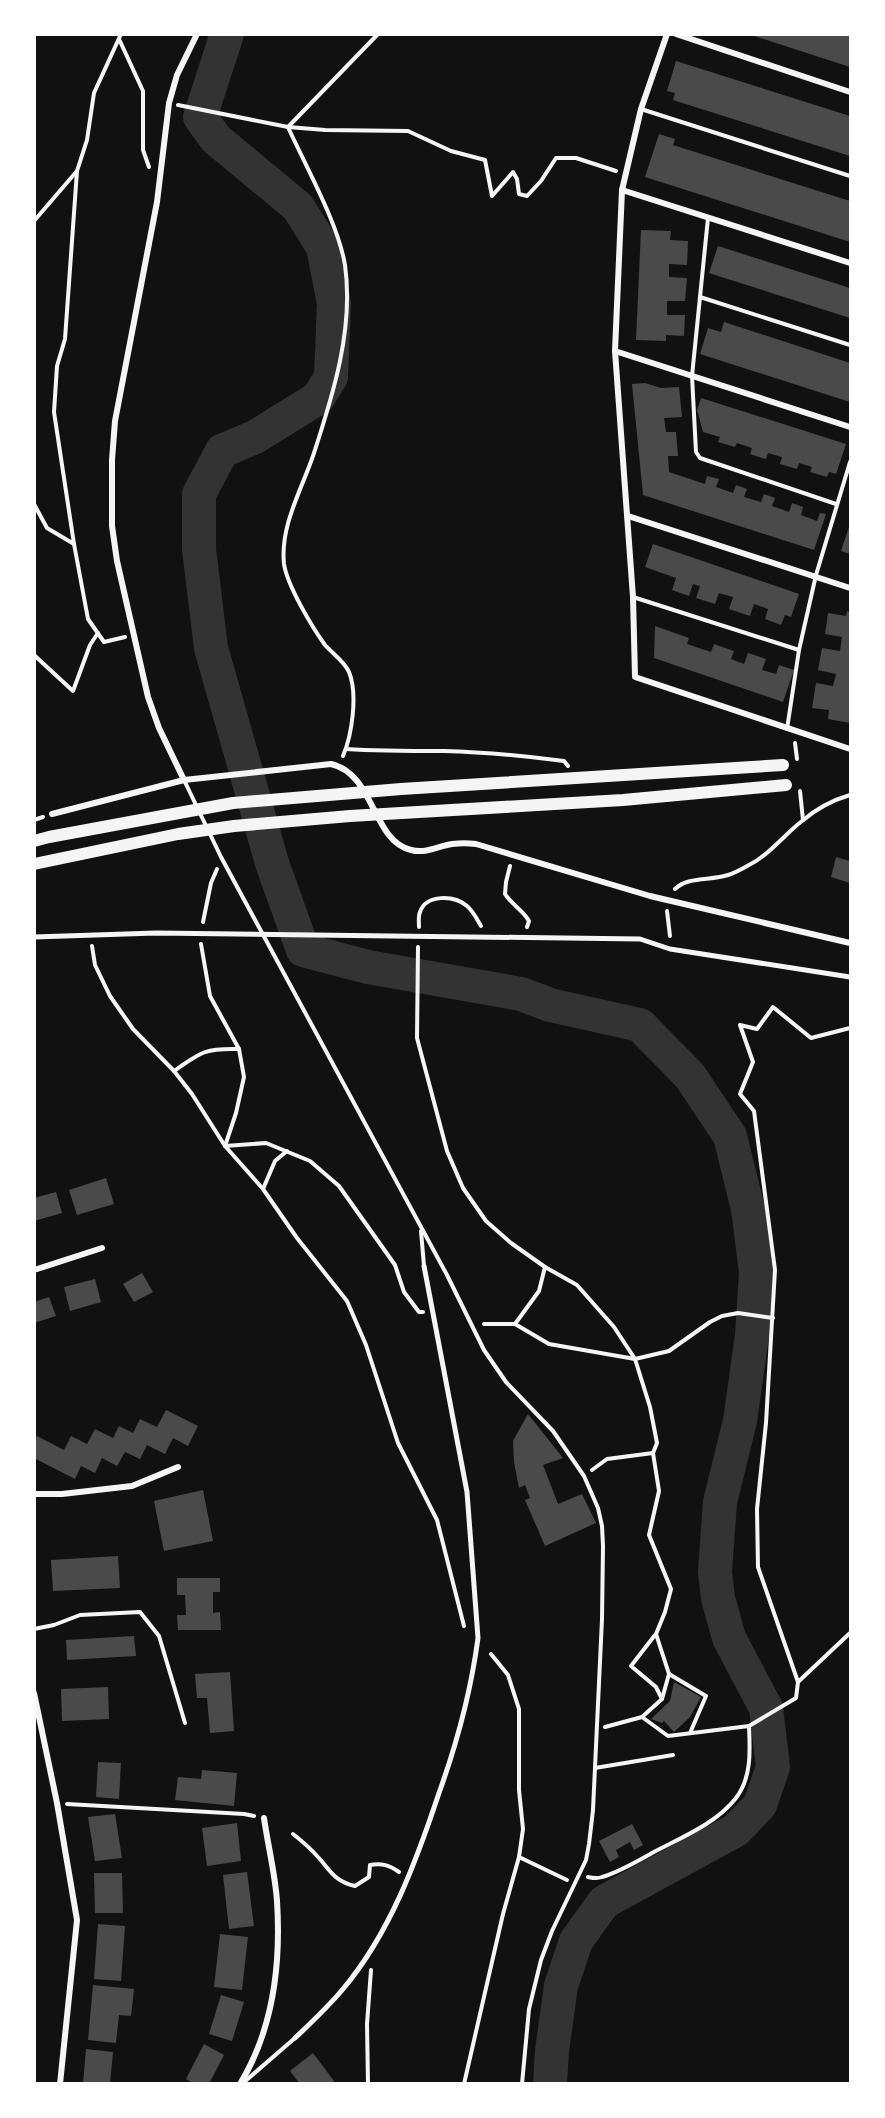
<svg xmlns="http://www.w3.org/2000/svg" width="885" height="2118" font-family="'Roboto Serif',serif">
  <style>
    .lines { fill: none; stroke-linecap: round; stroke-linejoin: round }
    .river { stroke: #333; stroke-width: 34 }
    .building { fill: #4a4a4a }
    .path { stroke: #f5f5f5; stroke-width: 4 }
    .service { stroke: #f5f5f5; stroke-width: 4 }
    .pedestrian { stroke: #f5f5f5; stroke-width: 5 }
    .minor { stroke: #f5f5f5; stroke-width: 6 }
    .trunk { stroke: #f5f5f5; stroke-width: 12 }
  </style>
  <rect width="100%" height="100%" fill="#111"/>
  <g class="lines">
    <polyline class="river" points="227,34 200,117 216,139 298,207 323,247 334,303 331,377 318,398 255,437 222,451 199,494 199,549 211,648 272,863 303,950 368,967 521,994 550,1005 640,1025 690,1076 730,1136 748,1209 756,1273 752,1335 740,1421 720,1502 715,1572 718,1598 729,1638 766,1708 773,1767 760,1805 736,1830 604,1902 576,1941 561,1986 552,2051 550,2084"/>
  </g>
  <g class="building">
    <polygon points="751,34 850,34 850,67 751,35"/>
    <polygon points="676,61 850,116 850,156 673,100 675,93 667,91"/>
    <polygon points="659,134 675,139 673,145 850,201 850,242 645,177"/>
    <polygon points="641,230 671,231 670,240 688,241 687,265 669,264 669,277 687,278 685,301 667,301 667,315 685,315 684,336 666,335 666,341 636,340"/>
    <polygon points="718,246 850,288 850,318 709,273"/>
    <polygon points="724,322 850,363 850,402 700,354 708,328 721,332"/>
    <polygon points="645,383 661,388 679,387 682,417 664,418 666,432 676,432 678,456 668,456 669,472 705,484 707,476 719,479 716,487 733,493 736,485 747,489 744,497 761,502 764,494 775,498 772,506 789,512 792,503 803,507 801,515 817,521 820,513 826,514 814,550 643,495 632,384"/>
    <polygon points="701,398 846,444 836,474 829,472 827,477 810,472 812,467 799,463 797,469 780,464 782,457 768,453 766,459 750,454 752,448 737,443 735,447 718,442 720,437 703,432 697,410"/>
    <polygon points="850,524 850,554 841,551"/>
    <polygon points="653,544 799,594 791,617 785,615 781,625 765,619 768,609 754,604 750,616 729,609 733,597 719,593 715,604 696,598 700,586 693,584 689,596 672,590 676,578 645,567"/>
    <polygon points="847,611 850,612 850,723 828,719 829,710 812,708 816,683 833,686 836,674 818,670 822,648 840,651 842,637 825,634 828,613 846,616"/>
    <polygon points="655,626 689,638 687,644 711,652 714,644 734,651 731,659 744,664 748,653 766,659 762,670 776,674 779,665 794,670 783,702 654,658"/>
    <polygon points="836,857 850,861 850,883 831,877"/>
    <polygon points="106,1178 114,1204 77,1215 69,1190"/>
    <polygon points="56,1192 62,1213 34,1221 34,1198"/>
    <polygon points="142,1273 153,1292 134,1302 123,1284"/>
    <polygon points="95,1279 101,1302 70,1311 64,1287"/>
    <polygon points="49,1297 56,1316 34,1323 34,1302"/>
    <polygon points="166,1410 198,1426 188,1446 173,1438 165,1454 147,1445 140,1459 125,1452 117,1466 102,1458 95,1473 81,1466 75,1479 34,1458 34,1440 37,1436 64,1450 71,1436 87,1444 95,1429 113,1438 119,1426 133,1433 140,1419 157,1427"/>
    <polygon points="528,1414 563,1458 543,1465 558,1504 582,1494 596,1523 545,1546 525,1500 530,1498 525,1485 519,1488 514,1462 513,1441"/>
    <polygon points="203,1490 213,1541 164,1551 154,1501"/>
    <polygon points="118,1556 120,1588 53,1591 51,1560"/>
    <polygon points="177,1578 220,1578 220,1592 213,1592 213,1613 220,1612 221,1630 178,1630 177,1615 186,1615 185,1595 177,1595"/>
    <polygon points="134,1636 136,1656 67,1660 66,1640"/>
    <polygon points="230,1672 234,1731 210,1733 207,1698 197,1698 195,1674"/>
    <polygon points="674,1682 701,1697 690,1717 674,1732 664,1721 662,1723 651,1719 670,1701"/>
    <polygon points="108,1687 109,1719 62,1721 61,1689"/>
    <polygon points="98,1762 121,1763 119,1799 96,1797"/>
    <polygon points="202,1770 237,1773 234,1806 175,1800 178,1777 201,1779"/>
    <polygon points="115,1814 122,1858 95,1861 88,1817"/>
    <polygon points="237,1823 241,1861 207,1866 202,1828"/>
    <polygon points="632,1824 643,1845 634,1850 630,1842 616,1850 619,1857 610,1862 599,1841"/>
    <polygon points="247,1872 254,1926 229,1929 223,1875"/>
    <polygon points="94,1873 122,1873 123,1913 95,1913"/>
    <polygon points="98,1924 125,1926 121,1981 94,1979"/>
    <polygon points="220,1934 248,1937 242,1990 214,1987"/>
    <polygon points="93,1985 134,1989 131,2016 119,2015 116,2043 88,2040"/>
    <polygon points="221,1995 244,2002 232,2041 209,2034"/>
    <polygon points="204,2044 224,2055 209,2084 194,2084 186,2079"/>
    <polygon points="86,2049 113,2052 110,2084 83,2084"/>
    <polygon points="313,2053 334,2081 331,2084 300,2084 290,2071"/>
  </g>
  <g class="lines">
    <g class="path">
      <polyline points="121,34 94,93 87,140 77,171 65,339 57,366 54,412 74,544 88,619 104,642 125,637"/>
      <polyline points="119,39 143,91 143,150 149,167"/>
      <polyline points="178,105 288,127 325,130 408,131 451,151 485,160 492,196 513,172 517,179 519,194 527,196 541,181 556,158 576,158 616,171"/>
      <polyline points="34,221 77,171"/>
      <polyline points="34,504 47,528 74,544"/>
      <polyline points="34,655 73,691 90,645 98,633"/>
      <polyline points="795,743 797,759"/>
      <path d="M 346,749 C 379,751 411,751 444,751 C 484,752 525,756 564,761 L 568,766"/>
      <path d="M 343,756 C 352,735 358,694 349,672 C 345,662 332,653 325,645 C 312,627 287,585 284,564 C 280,526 301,491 313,456 C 333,395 354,329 345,265 C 338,223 306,167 288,127 L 378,34"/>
      <polyline points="800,791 803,820"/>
      <polyline points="34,820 43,817"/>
      <path d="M 510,866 L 506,882 L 505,894 C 511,904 524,911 529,921 L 527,927"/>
      <path d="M 675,889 C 688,876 711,881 728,875 C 735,873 742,869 749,865 C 769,855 784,835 802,821 C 816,809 833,800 850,795"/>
      <polyline points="667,911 670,936"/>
      <polyline points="203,922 211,883 217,869"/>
      <path d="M 419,927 C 419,923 418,916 420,912 C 426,894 454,895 467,906 C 473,911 477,919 481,926"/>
      <polyline points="201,944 210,996 239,1049 244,1077 236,1113 225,1146 266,1143 310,1161 339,1186 395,1265 404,1292 419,1312 423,1312"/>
      <polyline points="92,946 95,965 110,996 133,1029 174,1071 192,1094 225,1146 263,1189 297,1238 347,1301 366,1345 398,1443 437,1520 464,1626"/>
      <polyline points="418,947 417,1038 447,1151 463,1188 486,1221 511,1243 545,1267 577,1285 614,1327 635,1359 650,1407 657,1443 653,1453 659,1491 649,1535 671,1589 665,1612 656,1634 669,1674"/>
      <path d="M 174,1071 C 201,1052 205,1048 239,1049"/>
      <polyline points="263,1189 275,1161 287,1151"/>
      <polyline points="484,1324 515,1324 549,1344 635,1359 669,1351 710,1322 722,1316 738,1313 773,1318"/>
      <polyline points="515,1324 539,1291 545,1267"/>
      <polyline points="592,1470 607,1459 653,1453"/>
      <polyline points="655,1635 631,1666 656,1687 662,1699"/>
      <polyline points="798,1682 850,1633"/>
      <polyline points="605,1727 642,1717"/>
      <polyline points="690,1733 706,1696 669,1674 662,1699 642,1717 668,1736 749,1726 796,1698 798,1682 758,1567 757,1509 766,1423 775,1270 754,1111 740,1094 753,1062 740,1025 757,1029 773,1007 811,1038 850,1028"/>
      <polyline points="67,1804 244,1814 254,1816"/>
      <path d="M 293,1834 C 302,1841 311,1849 318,1857 C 331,1871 334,1881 355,1886 L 369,1877 L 370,1865 C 382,1863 389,1865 399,1872"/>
      <polyline points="519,1857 567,1880"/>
      <path d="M 588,1877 C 593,1878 597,1879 602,1877 C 619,1872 636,1862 652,1853 C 680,1838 716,1824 736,1798 C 752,1777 750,1750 749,1726"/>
      <polyline points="368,2084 367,2024 371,1970"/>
      <polyline points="464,2084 503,1914 519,1857 523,1829 519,1790 519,1709 508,1675 491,1654"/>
    </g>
    <g class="service">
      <polyline points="641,109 850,176"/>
      <polyline points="708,218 692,376 696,452 700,458 836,504"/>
      <polyline points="700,297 850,345"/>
      <polyline points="633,597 799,650"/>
      <polyline points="787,729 799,650 816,575 850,462"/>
      <polyline points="184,780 221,857 447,1275 484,1350 506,1382 553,1431 584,1476 598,1508 602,1526 603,1546 602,1619 593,1810 589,1844 586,1860 552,1931 541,1960 529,2009 522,2084"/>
      <polyline points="421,1231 424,1266"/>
      <polyline points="34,1629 54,1625 80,1615 140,1612 159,1636 185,1723"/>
      <polyline points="595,1768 673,1755"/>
      <polyline points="243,2083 295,2038"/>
    </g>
    <g class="pedestrian">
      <polyline points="34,937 156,933 640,939 670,949 850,977"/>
      <path d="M 295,2038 C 312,2022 328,2007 343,1989 C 390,1933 416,1862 439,1793 C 457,1743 471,1691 478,1638 L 467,1492 L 424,1266"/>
    </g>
    <g class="minor">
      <polyline points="667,34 641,109 622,190 615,351 633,597 635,677 850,749"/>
      <polyline points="676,34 850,92"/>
      <polyline points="622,190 850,263"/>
      <polyline points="615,351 850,427"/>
      <polyline points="628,516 850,588"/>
      <polyline points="184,780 159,728 148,697 117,561 112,526 112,460 115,421 157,202 169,103 177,75 197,34"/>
      <path d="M 52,814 L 184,780 L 331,764 C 375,774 372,841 411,850 C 426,854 438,846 452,844 C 460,843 468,843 476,844 L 650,896 L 850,943"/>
      <polyline points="34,1270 102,1248"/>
      <polyline points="34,1494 62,1494 132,1486 178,1467"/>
      <polyline points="34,1693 57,1803 77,1920 60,2084"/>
      <path d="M 240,2084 C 273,2030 281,1963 277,1901 C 275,1873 268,1846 264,1818"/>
    </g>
    <g class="trunk">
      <polyline points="34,841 49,837 233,803 401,789 783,765"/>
      <polyline points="34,864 178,834 234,826 350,816 623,800 786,785"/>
    </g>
  </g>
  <rect width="885" height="2118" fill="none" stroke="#ffffff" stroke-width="72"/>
</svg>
